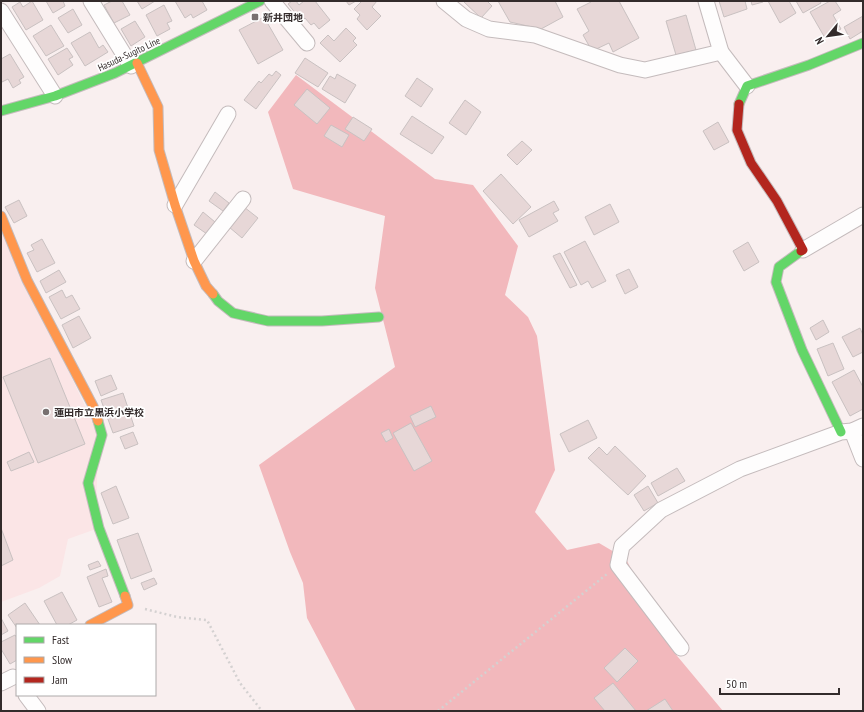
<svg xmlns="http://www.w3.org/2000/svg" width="864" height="712" font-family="'PT Sans Narrow','Noto Sans JP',sans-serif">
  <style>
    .built { fill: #fbe5e6 }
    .forest { fill: #f2b8bc }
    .building { fill: #e7d7d7; stroke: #c9c1c1 }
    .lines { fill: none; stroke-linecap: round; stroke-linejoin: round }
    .street-casing { stroke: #c4bbbc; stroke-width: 17 }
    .fast-casing { stroke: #c4bbbc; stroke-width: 11 }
    .slow-casing { stroke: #c4bbbc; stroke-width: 11 }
    .jam-casing { stroke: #c4bbbc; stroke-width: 11 }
    .path { stroke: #d4d1d1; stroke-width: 2.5; stroke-dasharray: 2 3; stroke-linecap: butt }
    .street { stroke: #fefdfd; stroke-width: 15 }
    .fast { stroke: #63d668; stroke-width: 9 }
    .slow { stroke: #ff974d; stroke-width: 9 }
    .jam { stroke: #b3261e; stroke-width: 9 }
    .poi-dot { fill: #787070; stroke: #fff; stroke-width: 1.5 }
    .labels { text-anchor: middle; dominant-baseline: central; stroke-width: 3.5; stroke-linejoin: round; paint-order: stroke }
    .poi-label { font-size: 10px; font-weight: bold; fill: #332b2b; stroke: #fff; text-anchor: start }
    .street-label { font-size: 10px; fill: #332b2b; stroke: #fff }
  </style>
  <rect width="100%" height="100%" fill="#f9efef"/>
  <polygon class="built" points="1,230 98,433 96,529 68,539 60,576 39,588 1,602"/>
  <polygon class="forest" points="296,75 435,179 473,185 518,246 505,295 528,317 537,336 555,470 535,512 567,550 599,543 626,559 673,651 723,711 356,711 307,618 303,583 290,552 259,465 395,367 375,288 385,216 293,189 268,112"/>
  <g class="building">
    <polygon points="32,1 43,20 26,30 12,7 20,2 23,7"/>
    <polygon points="46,1 63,1 65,6 53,13"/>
    <polygon points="112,1 122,1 130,15 114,23 104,5"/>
    <polygon points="137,1 155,1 142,9"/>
    <polygon points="175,1 202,1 207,10 193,18 191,14 185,18"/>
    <polygon points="292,1 296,1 299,5 304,1 315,1 330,20 319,29 314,23 311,25 305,18 302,21 288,4"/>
    <polygon points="346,1 356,1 349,5"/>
    <polygon points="362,1 377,1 372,7 381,16 367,30 357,19 360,15 354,9"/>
    <polygon points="465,1 487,1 492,6 481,18 464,2"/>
    <polygon points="498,1 555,1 563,17 541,29 510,22"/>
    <polygon points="590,1 619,1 639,38 613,52 609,43 592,51 583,35 589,31 577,9 591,2"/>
    <polygon points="719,1 745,1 747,9 724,17"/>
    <polygon points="751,1 762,1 763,2 752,5"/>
    <polygon points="768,1 789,1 796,13 780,23"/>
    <polygon points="796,1 820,1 821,3 803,13"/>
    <polygon points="830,1 835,1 841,10 833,15 841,29 825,38 810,12"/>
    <polygon points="164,5 172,21 167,23 170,29 157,36 146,15"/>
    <polygon points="73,9 82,25 68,33 58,18"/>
    <polygon points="686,15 696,50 676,55 666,21"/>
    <polygon points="863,16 863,31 850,39 844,27"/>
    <polygon points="264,17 283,50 258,64 239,30"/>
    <polygon points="135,21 145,37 131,46 121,29"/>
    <polygon points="51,25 64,46 46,56 33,36"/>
    <polygon points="346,28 356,38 353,41 357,45 340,62 320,43 328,35 334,41"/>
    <polygon points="90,32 99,48 103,45 108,52 85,66 71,43"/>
    <polygon points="67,48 73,57 69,59 73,65 58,75 48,59"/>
    <polygon points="10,54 24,77 19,80 21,83 13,88 8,79 2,82 1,80 1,59"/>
    <polygon points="305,58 328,73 318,87 295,73"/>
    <polygon points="276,71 281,75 256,109 244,100 259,81 261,83 269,74 272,76"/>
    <polygon points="337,74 356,85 345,103 322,89 330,76 335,79"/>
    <polygon points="417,78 433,89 421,107 405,96"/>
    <polygon points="307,89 330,108 317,124 294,105"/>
    <polygon points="465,100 481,112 466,135 449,123"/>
    <polygon points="412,116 444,137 432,154 400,134"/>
    <polygon points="353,117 372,129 364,141 345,129"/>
    <polygon points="718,122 729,142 714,150 703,131"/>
    <polygon points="331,125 349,135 342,147 324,136"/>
    <polygon points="522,141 532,150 517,165 507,155"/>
    <polygon points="501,174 531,207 513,224 483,191"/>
    <polygon points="215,192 229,203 223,211 209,201"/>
    <polygon points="19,200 27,216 14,223 5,207"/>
    <polygon points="554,201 559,210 553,213 558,221 529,237 519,220"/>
    <polygon points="610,204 619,222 594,235 585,217"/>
    <polygon points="244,207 258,218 242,238 229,227"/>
    <polygon points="203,212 215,222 207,234 194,225"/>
    <polygon points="42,239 55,263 37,272 27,253 34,250 31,245"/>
    <polygon points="585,241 606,281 592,288 588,281 581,285 564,252"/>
    <polygon points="748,242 759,262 744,271 733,251"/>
    <polygon points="560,253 577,285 570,288 553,256"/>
    <polygon points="629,269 638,287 625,294 616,275"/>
    <polygon points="59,270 66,282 46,293 40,281"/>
    <polygon points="62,290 66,298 72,295 80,309 61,319 49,297"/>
    <polygon points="79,316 91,338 73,348 62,325"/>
    <polygon points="823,320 829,332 816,340 810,328"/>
    <polygon points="860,328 863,335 863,352 853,357 842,337"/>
    <polygon points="833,343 844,369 828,376 817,349"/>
    <polygon points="50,358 85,444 38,463 3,377"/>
    <polygon points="854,370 863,387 863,409 850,416 832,382"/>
    <polygon points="111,375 117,389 101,396 95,381"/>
    <polygon points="123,393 134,426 113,433 101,400"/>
    <polygon points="431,406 436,417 415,427 410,416"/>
    <polygon points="588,420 597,438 569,452 560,434"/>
    <polygon points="411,423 432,461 414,471 393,433"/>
    <polygon points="389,429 393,438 386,442 381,433"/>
    <polygon points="133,432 138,444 125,449 120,437"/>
    <polygon points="615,446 646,476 628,495 588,458 599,447 607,455"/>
    <polygon points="29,452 34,462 11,471 7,462"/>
    <polygon points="677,468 685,481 658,496 651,483"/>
    <polygon points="116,486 129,518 113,524 101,493"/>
    <polygon points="648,486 658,503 644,511 634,495"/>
    <polygon points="1,528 13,560 1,566"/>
    <polygon points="138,533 152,571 131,579 117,540"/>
    <polygon points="98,561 101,566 90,570 88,565"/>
    <polygon points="106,569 108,576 102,578 112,602 99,607 87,577"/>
    <polygon points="154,578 157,584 144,590 141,583"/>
    <polygon points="62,592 77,620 68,625 57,625 44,601"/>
    <polygon points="25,603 40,625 17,625 17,628 8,615"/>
    <polygon points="1,618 8,631 1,635"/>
    <polygon points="15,635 17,638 17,660 10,664 1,649 1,642"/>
    <polygon points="625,648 638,661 617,682 604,668"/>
    <polygon points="613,683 636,711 605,711 594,698"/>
    <polygon points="665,699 673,711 646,711"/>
  </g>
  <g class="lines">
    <g class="street-casing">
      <g id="street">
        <polyline points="91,1 131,66"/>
        <polyline points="272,1 307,43"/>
        <polyline points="444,1 466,19 489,29 535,35 620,65 645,70 721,52"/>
        <polyline points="706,1 721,52 747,86"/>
        <polyline points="1,11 55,96"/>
        <polyline points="175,205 228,114"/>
        <polyline points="803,250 863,215"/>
        <polyline points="194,261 243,199"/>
        <polyline points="852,431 863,459"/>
        <polyline points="681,648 618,565 622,546 661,510 740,469 841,432 852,431 863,426"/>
        <polyline points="1,683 13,677"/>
        <polyline points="26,695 38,711"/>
      </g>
    </g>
    <g class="fast-casing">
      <g id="fast">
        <polyline points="739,104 747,86 809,65 863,43"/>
        <polyline points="1,111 55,96 115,73 260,1"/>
        <polyline points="801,251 779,267 776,282 802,350 841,432"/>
        <polyline points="213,294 218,301 233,313 268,321 322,321 379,317"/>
        <polyline points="98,421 102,435 88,483 99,528 125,596"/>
      </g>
    </g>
    <g class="slow-casing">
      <g id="slow">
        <polyline points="137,63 158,107 159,150 175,205 194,261 206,286 213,294"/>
        <polyline points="1,216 27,280 93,406 98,421"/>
        <polyline points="90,625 128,605 125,596"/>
      </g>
    </g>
    <g class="jam-casing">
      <polyline id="jam" points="739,104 737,130 751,163 777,201 803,250 801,251"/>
    </g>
    <g class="path">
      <polyline points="145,609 177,617 207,620 240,683 262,711"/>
      <polyline points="438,711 607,574"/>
    </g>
    <use href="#street" class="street"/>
    <use href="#fast" class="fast"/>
    <use href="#slow" class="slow"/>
    <use href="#jam" class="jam"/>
  </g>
  <g class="poi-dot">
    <rect x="251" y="13" width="8" height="8" rx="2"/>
    <circle cx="46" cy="412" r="4"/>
  </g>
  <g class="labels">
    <g class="poi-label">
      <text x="263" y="17">新井団地</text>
      <text x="54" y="412">蓮田市立黒浜小学校</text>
    </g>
    <g class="street-label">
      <text transform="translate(129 54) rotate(-25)">Hasuda-Sugito Line</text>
    </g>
  </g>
  <rect width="864" height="712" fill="none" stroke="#332b2b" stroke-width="4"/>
  <rect x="16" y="624" width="140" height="72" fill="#ffffff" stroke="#adaaaa"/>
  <rect x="24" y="637" width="20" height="6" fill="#63d668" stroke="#adaaaa"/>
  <text x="52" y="644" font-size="12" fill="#332b2b">Fast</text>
  <rect x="24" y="657" width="20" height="6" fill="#ff974d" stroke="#adaaaa"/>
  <text x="52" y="664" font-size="12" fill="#332b2b">Slow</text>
  <rect x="24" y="677" width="20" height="6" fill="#b3261e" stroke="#adaaaa"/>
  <text x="52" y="684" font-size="12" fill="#332b2b">Jam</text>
  <g transform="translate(828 36) rotate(241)" stroke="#ffffff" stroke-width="3" paint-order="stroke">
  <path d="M0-3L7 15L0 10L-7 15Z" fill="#332b2b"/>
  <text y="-6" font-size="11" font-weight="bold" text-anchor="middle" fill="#332b2b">N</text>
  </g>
  <path d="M720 688v6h119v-6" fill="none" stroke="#332b2b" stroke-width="2"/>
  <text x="726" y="688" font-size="12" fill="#332b2b" stroke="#ffffff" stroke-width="3" paint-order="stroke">50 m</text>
</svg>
